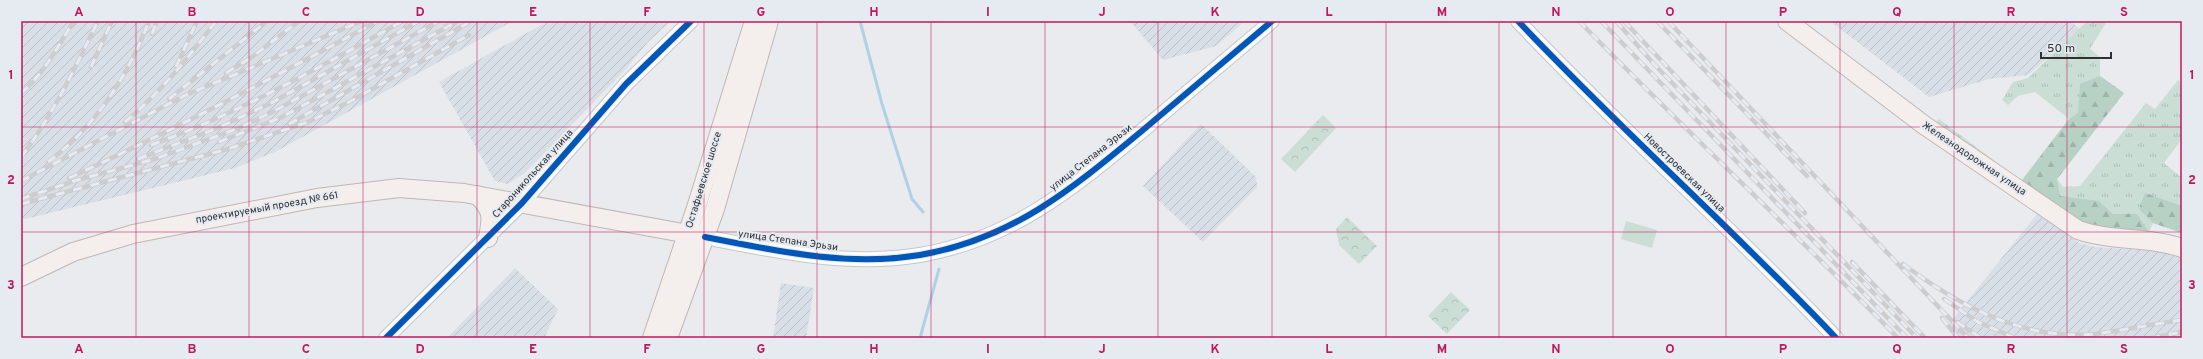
<svg xmlns="http://www.w3.org/2000/svg" width="2203" height="359" font-family="Overpass,sans-serif">
  <style>
    .industrial { fill: url(#industrial-furrows) }
    .grass { fill: url(#grass-tufts) }
    .forest { fill: url(#forest-firs) }
    .park { fill: url(#park-crowns) }
    .pitch { fill: #cbded5 }
    .lines { fill: none; stroke-linecap: round; stroke-linejoin: round }
    .stream { stroke: #b2d0e4; stroke-width: 3 }
    .minor-casing { stroke: #c5c7ca; stroke-width: 16 }
    .major-casing { stroke: #c0b6b5; stroke-width: 20 }
    .minor { stroke: #fcfcfc; stroke-width: 14 }
    .major { stroke: #f4eeed; stroke-width: 18 }
    .rail-casing { stroke: #cdcdcf; stroke-width: 4.5 }
    .rail { stroke: #e6eaf1; stroke-width: 3; stroke-dasharray: 9; stroke-linecap: butt }
    .cycleway-casing { stroke: #e6eaf1; stroke-width: 8 }
    .cycleway { stroke: #0057b8; stroke-width: 6 }
    .grid { fill: none; stroke: #c2185b; stroke-width: 1; stroke-opacity: 0.55 }
    .labels { text-anchor: middle; dominant-baseline: central; stroke-width: 4; stroke-linejoin: round; paint-order: stroke }
    .street-label { font-size: 10px; fill: #2e3032; stroke: #e6eaf1 }
    .neatline { fill: none; stroke: #c2185b; stroke-width: 1.5 }
    .grid-label { font-size: 13px; text-anchor: middle; font-weight: bold; fill: #c2185b }
  </style>
  <defs>
    <pattern id="industrial-furrows" width="10" height="10" patternUnits="userSpaceOnUse"><rect width="10" height="10" fill="#d9dfe7"/><path d="M-1 1l2-2M0 10L10 0M9 11l2-2" fill="none" stroke="#bbc0c7"/></pattern>
    <pattern id="grass-tufts" width="24" height="20" patternUnits="userSpaceOnUse"><rect width="24" height="20" fill="#cbded5"/><path d="M3 7l-1-3M5 7V3M7 7l1-3M15 17l-1-3M17 17v-4M19 17l1-3" fill="none" stroke="#afbfb7"/></pattern>
    <pattern id="forest-firs" width="22" height="20" patternUnits="userSpaceOnUse"><rect width="22" height="20" fill="#b8d1c5"/><path d="M5 1l3.5 6h-7zM16 11l3.5 6h-7z" fill="#9eb4aa"/></pattern>
    <pattern id="park-crowns" width="20" height="18" patternUnits="userSpaceOnUse"><rect width="20" height="18" fill="#cbded5"/><path d="M2 6a3 3 0 1 1 6 0M12 15a3 3 0 1 1 6 0" fill="none" stroke="#afbfb7"/></pattern>
  </defs>
  <rect width="100%" height="100%" fill="#e9ebee"/>
  <g class="industrial">
    <polygon points="21,21 513,21 277,151 235,168 21,220"/>
    <polygon points="548,21 671,21 648,42 624,71 525,173 507,184 495,181 439,82"/>
    <polygon points="1130,21 1245,21 1216,46 1163,60"/>
    <polygon points="1830,21 2070,21 2081,30 2028,75 1989,79 1929,97"/>
    <polygon points="1201,124 1256,177 1257,187 1203,242 1143,186"/>
    <polygon points="2037,214 2079,243 2095,247 2171,252 2182,255 2182,338 1961,338 1949,324"/>
    <polygon points="515,268 558,309 544,338 447,338"/>
    <polygon points="781,283 814,288 806,338 773,338"/>
  </g>
  <polygon class="grass" points="2087,21 2107,21 2090,49 2100,57 2100,76 2124,93 2057,179 2063,187 2080,186 2146,103 2155,109 2178,80 2182,83 2182,139 2164,163 2182,178 2182,233 2153,223 2149,232 2078,226 1936,122 1939,119 2021,181 2069,119 2035,92 2018,96 2008,105 2002,100 2013,82 2028,78"/>
  <g class="forest">
    <polygon points="2100,76 2124,93 2057,179 2060,196 2099,201 2113,214 2137,214 2149,232 2078,226 2020,183 2069,119 2078,113 2080,84"/>
    <polygon points="2145,193 2182,206 2182,233 2153,223 2139,209"/>
  </g>
  <g class="park">
    <polygon points="1323,115 1336,128 1295,172 1281,159"/>
    <polygon points="1347,217 1377,246 1359,264 1339,245 1336,229"/>
    <polygon points="1451,292 1470,310 1447,334 1428,316"/>
  </g>
  <polygon class="pitch" points="1626,221 1657,230 1652,248 1621,239"/>
  <g class="lines">
    <g class="stream">
      <polyline points="860,21 882,104 912,199 923,212"/>
      <polyline points="920,338 939,269"/>
    </g>
    <g class="minor-casing">
      <g id="minor">
        <path d="M 1518,21 C 1621,130 1733,229 1836,338"/>
        <path d="M 705,237 C 776,251 848,267 920,255 C 1013,239 1073,188 1143,130 C 1186,94 1229,57 1272,21"/>
        <polyline points="386,338 522,203 626,84 691,21"/>
      </g>
    </g>
    <g class="major-casing">
      <g id="major">
        <path d="M 1787,21 L 1924,125 L 2078,230 C 2113,242 2147,236 2182,248"/>
        <path d="M 477,195 C 493,211 492,216 488,238"/>
        <polyline points="21,277 73,252 133,234 317,198 399,188 464,193 705,237"/>
        <polyline points="652,338 697,205 754,21"/>
        <polyline points="668,338 715,209 769,21"/>
      </g>
    </g>
    <use href="#minor" class="minor"/>
    <use href="#major" class="major"/>
    <g class="rail-casing">
      <g id="rail">
        <path d="M 1579,21 C 1684,129 1793,231 1898,338"/>
        <polyline points="1601,21 1907,338"/>
        <polyline points="1616,21 1654,64 1917,338"/>
        <polyline points="1624,21 1805,213"/>
        <polyline points="1657,21 1807,176"/>
        <polyline points="1668,21 1968,338"/>
        <polyline points="152,34 157,21"/>
        <polyline points="91,67 112,21"/>
        <polyline points="176,67 197,21"/>
        <polyline points="226,73 252,57 299,21"/>
        <path d="M 21,93 C 44,74 58,46 74,21"/>
        <polyline points="169,99 267,21"/>
        <path d="M 125,122 C 160,93 189,57 216,21"/>
        <polyline points="289,124 468,23"/>
        <polyline points="219,142 280,118 458,21"/>
        <path d="M 151,145 C 240,113 321,66 403,21"/>
        <polyline points="84,148 186,95 362,21"/>
        <path d="M 21,157 C 53,115 75,68 98,21"/>
        <polyline points="138,159 220,127 273,102 419,21"/>
        <path d="M 48,162 C 95,127 128,76 149,21"/>
        <path d="M 69,178 C 174,130 276,76 378,21"/>
        <polyline points="21,181 88,146"/>
        <polyline points="21,199 74,181 155,159 239,128 276,110 439,21"/>
        <polyline points="21,204 228,149 308,122 349,102 469,35"/>
        <polyline points="1852,262 1925,338"/>
        <path d="M 1903,264 C 1958,305 2023,341 2095,334 C 2124,330 2153,324 2182,320"/>
        <polyline points="1944,299 1978,322 2015,338"/>
        <polyline points="1942,318 1958,338"/>
        <polyline points="1957,322 1981,338"/>
        <polyline points="2151,338 2182,332"/>
      </g>
    </g>
    <use href="#rail" class="rail"/>
    <g class="cycleway-casing">
      <g id="cycleway">
        <path d="M 1518,21 C 1621,130 1733,229 1836,338"/>
        <path d="M 705,237 C 776,251 848,267 920,255 C 1013,239 1073,188 1143,130 C 1186,94 1229,57 1272,21"/>
        <polyline points="386,338 522,203 626,84 691,21"/>
      </g>
    </g>
    <use href="#cycleway" class="cycleway"/>
  </g>
  <path class="grid" d="M 136,21 L 136,338M 249,21 L 249,338M 363,21 L 363,338M 477,21 L 477,338M 590,21 L 590,338M 704,21 L 704,338M 817,21 L 817,338M 931,21 L 931,338M 1045,21 L 1045,338M 1158,21 L 1158,338M 1272,21 L 1272,338M 1386,21 L 1386,338M 1499,21 L 1499,338M 1613,21 L 1613,338M 1726,21 L 1726,338M 1840,21 L 1840,338M 1954,21 L 1954,338M 2067,21 L 2067,338M 21,127 L 2182,127M 21,232 L 2182,232"/>
  <g class="labels">
    <g class="street-label">
      <text transform="translate(1091 158) rotate(-38)">улица Степана Эрьзи</text>
      <text transform="translate(1974 159) rotate(34)">Железнодорожная улица</text>
      <text transform="translate(1684 173) rotate(44)">Новостроевская улица</text>
      <text transform="translate(533 174) rotate(-48)">Староникольская улица</text>
      <text transform="translate(704 180) rotate(-73)">Остафьевское шоссе</text>
      <text transform="translate(267 208) rotate(-10)">проектируемый проезд № 661</text>
      <text transform="translate(788 241) rotate(8)">улица Степана Эрьзи</text>
    </g>
  </g>
  <rect width="2203" height="359" fill="none" stroke="#e6eaf1" stroke-width="44"/>
  <path d="M2041 52v6h70v-6" fill="none" stroke="#2e3032" stroke-width="2"/>
  <text x="2047" y="52" font-size="12" fill="#2e3032" stroke="#e6eaf1" stroke-width="3" paint-order="stroke">50 m</text>
  <rect x="22" y="22" width="2159" height="315" class="neatline"/>
  <g class="grid-label">
    <text x="79" y="16">A</text>
    <text x="192" y="16">B</text>
    <text x="306" y="16">C</text>
    <text x="420" y="16">D</text>
    <text x="533" y="16">E</text>
    <text x="647" y="16">F</text>
    <text x="761" y="16">G</text>
    <text x="874" y="16">H</text>
    <text x="988" y="16">I</text>
    <text x="1102" y="16">J</text>
    <text x="1215" y="16">K</text>
    <text x="1329" y="16">L</text>
    <text x="1442" y="16">M</text>
    <text x="1556" y="16">N</text>
    <text x="1670" y="16">O</text>
    <text x="1783" y="16">P</text>
    <text x="1897" y="16">Q</text>
    <text x="2011" y="16">R</text>
    <text x="2124" y="16">S</text>
    <text x="11" y="79">1</text>
    <text x="2192" y="79">1</text>
    <text x="11" y="184">2</text>
    <text x="2192" y="184">2</text>
    <text x="11" y="289">3</text>
    <text x="2192" y="289">3</text>
    <text x="79" y="353">A</text>
    <text x="192" y="353">B</text>
    <text x="306" y="353">C</text>
    <text x="420" y="353">D</text>
    <text x="533" y="353">E</text>
    <text x="647" y="353">F</text>
    <text x="761" y="353">G</text>
    <text x="874" y="353">H</text>
    <text x="988" y="353">I</text>
    <text x="1102" y="353">J</text>
    <text x="1215" y="353">K</text>
    <text x="1329" y="353">L</text>
    <text x="1442" y="353">M</text>
    <text x="1556" y="353">N</text>
    <text x="1670" y="353">O</text>
    <text x="1783" y="353">P</text>
    <text x="1897" y="353">Q</text>
    <text x="2011" y="353">R</text>
    <text x="2124" y="353">S</text>
  </g>
</svg>
